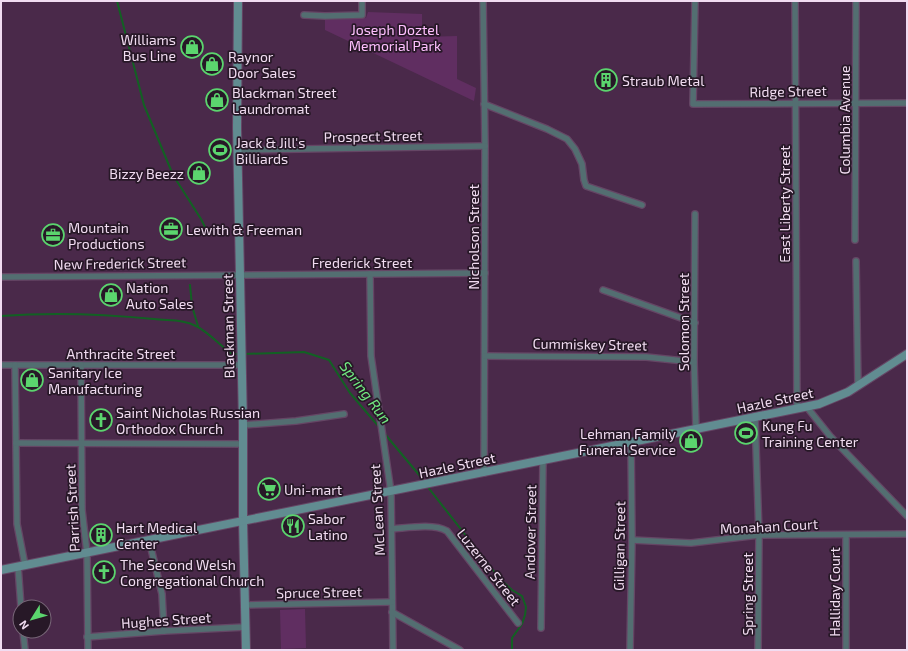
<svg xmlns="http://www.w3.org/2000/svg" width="908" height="651" font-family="'Exo 2',sans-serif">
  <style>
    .green { fill: #602e61 }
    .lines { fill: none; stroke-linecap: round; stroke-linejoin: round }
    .stream { stroke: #126123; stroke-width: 2 }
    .minor-casing { stroke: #654665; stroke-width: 8 }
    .secondary-casing { stroke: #654665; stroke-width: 10 }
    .minor { stroke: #536e71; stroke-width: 5.5 }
    .secondary { stroke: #618c91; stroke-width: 8 }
    .labels { text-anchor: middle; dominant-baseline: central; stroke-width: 3.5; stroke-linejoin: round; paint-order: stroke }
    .park-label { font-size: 14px; fill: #ffc0ff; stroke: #271827 }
    .poi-label { font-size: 14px; fill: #f1dcf1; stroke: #271827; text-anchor: start }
    .street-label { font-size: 14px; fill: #f1dcf1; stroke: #271827 }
    .water-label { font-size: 15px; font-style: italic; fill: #72eb82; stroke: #271827 }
  </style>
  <rect width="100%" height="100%" fill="#4a294a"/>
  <g class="green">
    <polygon points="368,12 422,14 422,37 457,36 457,79 476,88 474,101 325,30 325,20 366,18"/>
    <polygon points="305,609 306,648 281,649 280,610"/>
  </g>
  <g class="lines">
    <g class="stream">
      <polyline points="117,1 144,105 173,175 201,219 206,229"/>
      <polyline points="190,285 192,306 198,326"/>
      <path d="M 1,316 C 52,312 104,314 154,319 C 168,321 183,319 196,326 C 207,331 222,347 232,354 L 240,354"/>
      <polyline points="244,354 304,352 329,360 350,393 380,428"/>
      <polyline points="384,433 425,482"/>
      <polyline points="427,486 500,579 512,590 522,596 526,607 525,615 522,624 512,638 512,650"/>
    </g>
    <g class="minor-casing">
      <g id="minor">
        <polyline points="483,1 485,146 484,473"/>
        <polyline points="695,1 693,104 907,103"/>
        <polyline points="795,1 797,408"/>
        <polyline points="304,15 325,16 362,15 362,1"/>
        <polyline points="484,104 547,129 567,139 575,149 582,164 584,180 586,186 642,205"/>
        <polyline points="238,150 485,146"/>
        <polyline points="695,214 694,362 696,429"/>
        <polyline points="855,240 856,1"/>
        <polyline points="856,261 858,386"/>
        <polyline points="370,274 371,356 391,492 393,650"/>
        <polyline points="1,277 485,273"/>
        <polyline points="603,290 695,323"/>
        <polyline points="485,356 646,357 694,362"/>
        <polyline points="1,365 241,365"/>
        <polyline points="15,365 17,524 25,565"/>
        <polyline points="81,365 82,510 87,553 88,650"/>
        <polyline points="806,406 830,436 907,516"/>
        <polyline points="755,417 759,535 758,650"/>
        <polyline points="243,425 296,421 344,414"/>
        <polyline points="16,443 243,444"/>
        <path d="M 392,529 C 407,528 433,523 447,531 L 518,623"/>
        <polyline points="846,535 846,650"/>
        <polyline points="149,540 162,594 164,631"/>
        <polyline points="632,540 691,543 759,535 907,534"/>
        <polyline points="18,566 21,607"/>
        <polyline points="246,605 392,602"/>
        <polyline points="392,612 460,650"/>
        <polyline points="541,628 543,460"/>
        <polyline points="23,631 25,650"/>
        <polyline points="87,637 164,631 246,627"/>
        <polyline points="630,650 632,540 631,442"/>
      </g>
    </g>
    <g class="secondary-casing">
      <g id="secondary">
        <polyline points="238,1 237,128 243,425 243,521 246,650"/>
        <polyline points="1,570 819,404 848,392 907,354"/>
      </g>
    </g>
    <use href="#minor" class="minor"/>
    <use href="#secondary" class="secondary"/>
  </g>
  <defs>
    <g id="shop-ring" transform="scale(1.15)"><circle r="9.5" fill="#271827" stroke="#5bd56e" stroke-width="1.5"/><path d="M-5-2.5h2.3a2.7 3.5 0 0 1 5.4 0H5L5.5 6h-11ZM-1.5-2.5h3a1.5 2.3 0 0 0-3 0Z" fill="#5bd56e"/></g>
    <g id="building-ring" transform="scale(1.15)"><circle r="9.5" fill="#271827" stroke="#5bd56e" stroke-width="1.5"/><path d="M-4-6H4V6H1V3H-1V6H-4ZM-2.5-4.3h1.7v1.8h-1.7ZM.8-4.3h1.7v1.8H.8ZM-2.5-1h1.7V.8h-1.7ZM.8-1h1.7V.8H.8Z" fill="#5bd56e"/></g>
    <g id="stadium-ring" transform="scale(1.15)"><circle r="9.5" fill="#271827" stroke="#5bd56e" stroke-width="1.5"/><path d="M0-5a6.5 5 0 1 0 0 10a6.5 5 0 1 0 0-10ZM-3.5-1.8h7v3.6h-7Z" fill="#5bd56e"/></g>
    <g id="office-ring" transform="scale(1.15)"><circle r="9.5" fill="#271827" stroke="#5bd56e" stroke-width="1.5"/><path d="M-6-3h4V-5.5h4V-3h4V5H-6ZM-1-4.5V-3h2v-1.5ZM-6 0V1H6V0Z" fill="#5bd56e"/></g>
    <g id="church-ring" transform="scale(1.15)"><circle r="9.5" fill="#271827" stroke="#5bd56e" stroke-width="1.5"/><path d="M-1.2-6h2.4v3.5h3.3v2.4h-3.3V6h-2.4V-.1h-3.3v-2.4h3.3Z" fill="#5bd56e"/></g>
    <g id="supermarket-ring" transform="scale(1.15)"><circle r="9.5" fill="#271827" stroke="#5bd56e" stroke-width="1.5"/><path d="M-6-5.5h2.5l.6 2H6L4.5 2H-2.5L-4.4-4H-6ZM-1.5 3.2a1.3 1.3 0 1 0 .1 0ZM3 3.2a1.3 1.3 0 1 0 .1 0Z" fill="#5bd56e"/></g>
    <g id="restaurant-ring" transform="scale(1.15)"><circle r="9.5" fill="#271827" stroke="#5bd56e" stroke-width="1.5"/><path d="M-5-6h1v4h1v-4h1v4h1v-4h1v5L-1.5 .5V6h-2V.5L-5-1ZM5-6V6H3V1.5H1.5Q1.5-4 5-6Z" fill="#5bd56e"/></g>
  </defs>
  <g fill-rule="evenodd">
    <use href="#shop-ring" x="192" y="47"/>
    <use href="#shop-ring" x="212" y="64"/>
    <use href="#building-ring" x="606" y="80"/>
    <use href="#shop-ring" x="217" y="100"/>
    <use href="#stadium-ring" x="220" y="150"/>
    <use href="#shop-ring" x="199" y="173"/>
    <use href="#office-ring" x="171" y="229"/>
    <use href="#office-ring" x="53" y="235"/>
    <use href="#shop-ring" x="111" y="295"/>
    <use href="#shop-ring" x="32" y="380"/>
    <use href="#church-ring" x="101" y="420"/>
    <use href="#stadium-ring" x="746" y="433"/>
    <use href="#shop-ring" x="691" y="441"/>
    <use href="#supermarket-ring" x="269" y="489"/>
    <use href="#restaurant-ring" x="293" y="526"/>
    <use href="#building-ring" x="101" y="535"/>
    <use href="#church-ring" x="104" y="572"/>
  </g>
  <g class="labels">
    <g class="park-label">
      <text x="395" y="29">Joseph Doztel<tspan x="395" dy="16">Memorial Park</tspan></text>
    </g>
    <g class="poi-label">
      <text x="176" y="39" text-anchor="end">Williams<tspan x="176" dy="16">Bus Line</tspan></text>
      <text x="228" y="56">Raynor<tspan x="228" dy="16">Door Sales</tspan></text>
      <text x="622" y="80">Straub Metal</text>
      <text x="232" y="92">Blackman Street<tspan x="232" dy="16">Laundromat</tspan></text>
      <text x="236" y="142">Jack &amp; Jill's<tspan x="236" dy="16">Billiards</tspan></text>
      <text x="184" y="173" text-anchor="end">Bizzy Beezz</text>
      <text x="68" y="227">Mountain<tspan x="68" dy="16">Productions</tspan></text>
      <text x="186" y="229">Lewith &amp; Freeman</text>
      <text x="126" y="287">Nation<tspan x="126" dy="16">Auto Sales</tspan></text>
      <text x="48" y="372">Sanitary Ice<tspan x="48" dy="16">Manufacturing</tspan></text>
      <text x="116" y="412">Saint Nicholas Russian<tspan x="116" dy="16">Orthodox Church</tspan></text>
      <text x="762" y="425">Kung Fu<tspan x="762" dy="16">Training Center</tspan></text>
      <text x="676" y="433" text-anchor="end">Lehman Family<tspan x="676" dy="16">Funeral Service</tspan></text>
      <text x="284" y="489">Uni-mart</text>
      <text x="308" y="518">Sabor<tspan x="308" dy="16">Latino</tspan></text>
      <text x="116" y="527">Hart Medical<tspan x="116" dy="16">Center</tspan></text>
      <text x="120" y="564">The Second Welsh<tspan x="120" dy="16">Congregational Church</tspan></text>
    </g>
    <g class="street-label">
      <text transform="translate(788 91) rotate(-1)">Ridge Street</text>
      <text transform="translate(844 120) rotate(-90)">Columbia Avenue</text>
      <text transform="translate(373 136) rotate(-1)">Prospect Street</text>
      <text transform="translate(784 204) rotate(-90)">East Liberty Street</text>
      <text transform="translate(473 237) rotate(-90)">Nicholson Street</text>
      <text x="362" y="262">Frederick Street</text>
      <text transform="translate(120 263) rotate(-1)">New Frederick Street</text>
      <text transform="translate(683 322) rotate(-90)">Solomon Street</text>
      <text transform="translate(228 326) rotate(-91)">Blackman Street</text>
      <text transform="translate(590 344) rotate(1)">Cummiskey Street</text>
      <text x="121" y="353">Anthracite Street</text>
      <text transform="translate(775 400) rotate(-12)">Hazle Street</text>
      <text transform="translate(457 465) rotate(-12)">Hazle Street</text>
      <text transform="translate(72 508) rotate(-93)">Parrish Street</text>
      <text transform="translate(377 510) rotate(-93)">McLean Street</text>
      <text transform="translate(769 526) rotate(-3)">Monahan Court</text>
      <text transform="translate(530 532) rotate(-89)">Andover Street</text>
      <text transform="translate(619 546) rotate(-89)">Gilligan Street</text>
      <text transform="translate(489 567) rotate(52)">Luzerne Street</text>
      <text transform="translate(319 592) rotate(-1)">Spruce Street</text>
      <text transform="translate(834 592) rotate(-90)">Halliday Court</text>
      <text transform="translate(747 594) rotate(-90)">Spring Street</text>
      <text transform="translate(166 620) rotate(-4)">Hughes Street</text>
    </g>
    <g class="water-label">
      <text transform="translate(366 392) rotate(53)">Spring Run</text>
    </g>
  </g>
  <rect width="908" height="651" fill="none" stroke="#f1dcf1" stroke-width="4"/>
  <g transform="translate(32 619) rotate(233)"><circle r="19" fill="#271827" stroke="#786678"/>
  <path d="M0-3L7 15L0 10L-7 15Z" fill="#5bd56e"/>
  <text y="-6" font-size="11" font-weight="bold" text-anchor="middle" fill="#f1dcf1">N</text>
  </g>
</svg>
